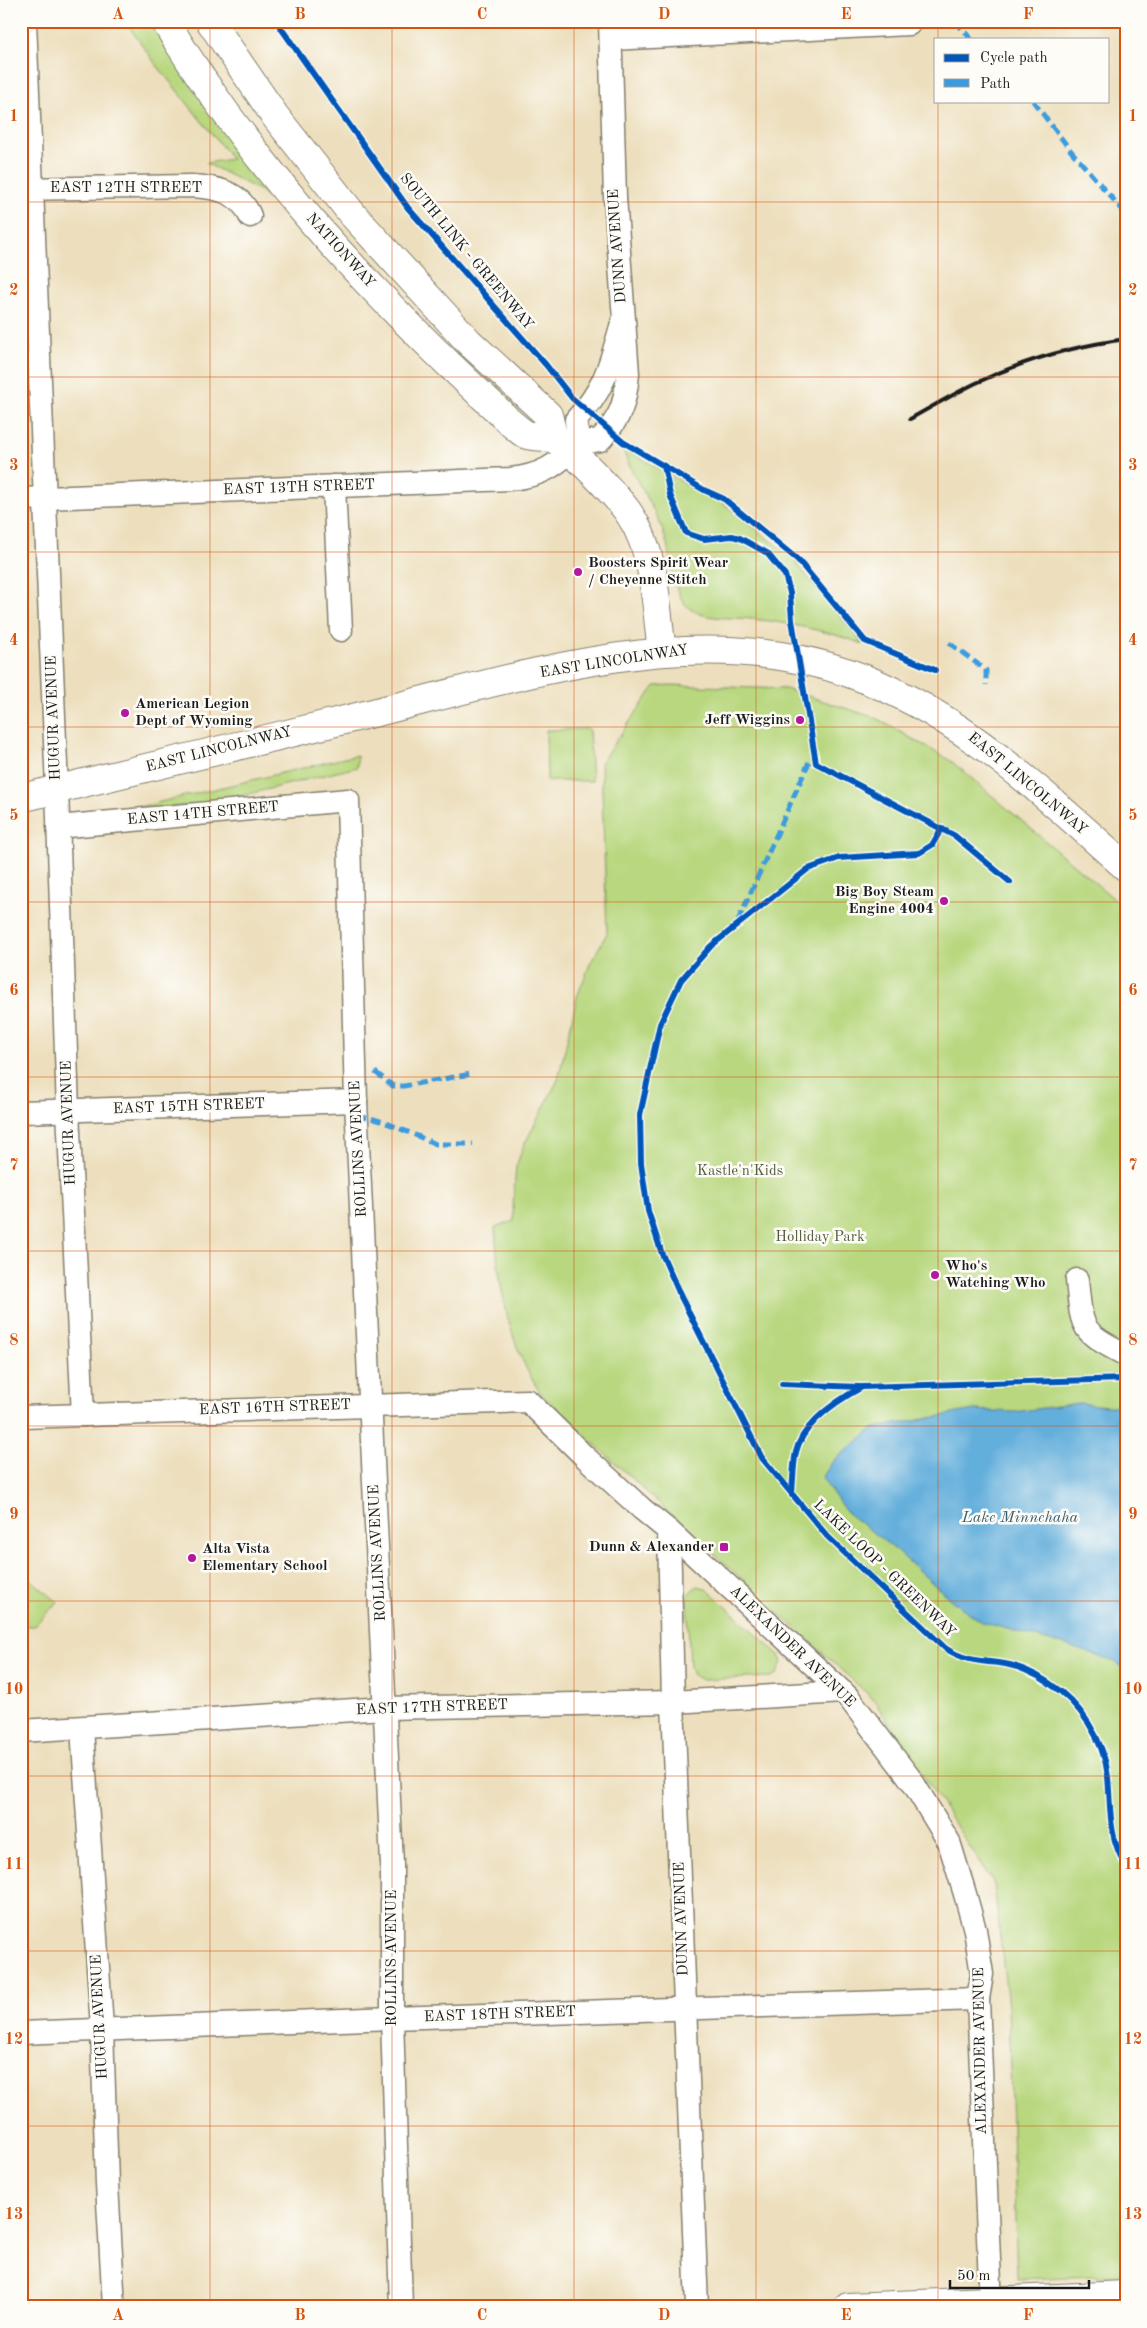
<svg xmlns="http://www.w3.org/2000/svg" width="1147" height="2328" font-family="'Old Standard TT',serif">
  <style>
    .green { fill: #b8d77e; stroke: #6a7a4d }
    .water { fill: #63afdc; stroke: #40667c }
    .lines { fill: none; stroke-linecap: round; stroke-linejoin: round }
    .minor-casing { stroke: #847e6c; stroke-width: 25 }
    .secondary-casing { stroke: #847e6c; stroke-width: 30 }
    .primary-casing { stroke: #847e6c; stroke-width: 30 }
    .minor { stroke: #fff; stroke-width: 22 }
    .secondary { stroke: #fff; stroke-width: 28 }
    .primary { stroke: #fff; stroke-width: 28 }
    .rail { stroke: #1c1c1c; stroke-width: 4 }
    .quiet { stroke: #3c9bdf; stroke-width: 5; stroke-dasharray: 10 5; stroke-linecap: butt }
    .cycleway-casing { stroke: #fdfcf7; stroke-width: 9 }
    .cycleway { stroke: #0057b8; stroke-width: 6 }
    .grid { fill: none; stroke: #d4530e; stroke-width: 1; stroke-opacity: 0.55 }
    .poi-dot { fill: #b5179e; stroke: #fdfcf7; stroke-width: 2 }
    .labels { text-anchor: middle; dominant-baseline: central; stroke-width: 5; stroke-linejoin: round; paint-order: stroke }
    .street-label { font-size: 15px; fill: #1c1c1c; stroke: #fdfcf7 }
    .poi-label { font-size: 15px; font-weight: bold; fill: #1c1c1c; stroke: #fdfcf7; text-anchor: start }
    .park-label { font-size: 15px; fill: #535d3e; stroke: #fdfcf7 }
    .water-label { font-size: 16px; font-style: italic; fill: #3c5e72; stroke: #fdfcf7 }
    .neatline { fill: none; stroke: #d4530e; stroke-width: 2 }
    .grid-label { font-size: 16px; text-anchor: middle; font-weight: bold; fill: #d4530e }
  </style>
  <rect width="100%" height="100%" fill="#fdfcf7"/>
  <filter id="ink" filterUnits="userSpaceOnUse"><feTurbulence type="fractalNoise" baseFrequency=".02" numOctaves="2"/><feDisplacementMap in="SourceGraphic" scale="10" xChannelSelector="R" yChannelSelector="G"/><feConvolveMatrix kernelMatrix="1 2 1 2 8 2 1 2 1" color-interpolation-filters="sRGB"/></filter>
  <filter id="wash" filterUnits="userSpaceOnUse"><feTurbulence type="fractalNoise" baseFrequency=".0096" numOctaves="4" result="noise"/><feDisplacementMap in="SourceGraphic" scale="20" xChannelSelector="R" yChannelSelector="G"/><feGaussianBlur stdDeviation="1.12" result="paint"/><feColorMatrix in="noise" values="0 0 0 0 0 0 0 0 0 0 0 0 0 0 0 0 0 1.4 0 .05"/><feComposite in="paint" operator="in"/></filter>
  <g filter="url(#wash)">
    <rect width="100%" height="100%" fill="#eddfbd"/>
    <g class="green">
      <polygon points="125,21 151,21 281,202 277,205 261,191 206,163 232,159 155,63"/>
      <path d="M 622,447 L 703,494 L 722,502 L 792,558 L 863,644 C 827,631 790,623 752,619 C 734,617 712,620 695,612 C 672,601 672,562 666,540 C 656,507 633,480 622,447 Z"/>
      <path d="M 672,685 L 786,689 L 876,718 L 951,761 L 1126,909 L 1126,2275 L 1017,2279 L 1008,2007 L 994,1884 L 873,1699 L 579,1430 C 567,1417 545,1401 536,1386 C 507,1339 498,1281 495,1227 L 514,1221 L 513,1206 L 516,1167 L 523,1147 L 558,1080 L 577,997 L 590,964 L 607,933 L 601,762 L 655,686 Z"/>
      <polygon points="589,729 592,781 547,781 546,730"/>
      <polygon points="357,755 357,767 209,804 136,810 135,808"/>
      <polygon points="21,1572 58,1602 34,1626 21,1626"/>
      <polygon points="697,1586 705,1588 710,1592 779,1655 782,1662 777,1674 771,1677 703,1680 693,1675 690,1668 687,1600 689,1593"/>
    </g>
    <polygon class="water" points="1079,1403 1126,1408 1126,1669 1115,1662 1071,1647 982,1622 951,1600 897,1551 846,1512 822,1478 833,1461 874,1428 974,1410 1014,1412"/>
  </g>
  <g filter="url(#ink)">
    <g class="lines">
      <g class="minor-casing">
        <g id="minor">
          <polyline points="25,21 57,789 68,1111 83,1415"/>
          <polyline points="611,39 909,24"/>
          <path d="M 21,189 L 191,186 C 214,187 240,191 250,216"/>
          <path d="M 578,443 L 600,440 C 621,417 625,405 628,374 L 615,197 L 610,21"/>
          <polyline points="334,486 341,630"/>
          <path d="M 21,499 L 510,479 C 541,476 557,466 578,443 L 576,420 C 607,386 610,363 623,320"/>
          <polyline points="58,827 348,800 356,1101 392,1864 392,2018 401,2307"/>
          <polyline points="21,1112 356,1101"/>
          <path d="M 1077,1280 C 1082,1330 1080,1331 1126,1355"/>
          <polyline points="21,1417 528,1401 585,1457 642,1509 669,1531 849,1698 912,1781 949,1842 965,1894 975,1930 982,1974 978,1999 991,2307"/>
          <polyline points="669,1531 673,1702 697,2307"/>
          <polyline points="82,1728 102,2028 107,2184 114,2307"/>
          <polyline points="21,1731 385,1708 673,1702 843,1692"/>
          <polyline points="21,2033 392,2018 978,1999"/>
        </g>
      </g>
      <g class="secondary-casing">
        <g id="secondary">
          <path d="M 165,21 C 252,166 368,290 491,404 C 501,413 513,427 525,434 C 533,438 545,435 554,439 C 570,447 620,499 630,515 C 656,554 656,608 662,652"/>
          <polyline points="210,21 275,116 353,215 469,342 548,415 554,439"/>
          <polyline points="848,2307 1126,2295"/>
        </g>
      </g>
      <g class="primary-casing">
        <path id="primary" d="M 21,798 C 137,771 253,742 369,714 C 524,676 692,618 849,673 C 958,711 1041,792 1126,867"/>
      </g>
      <use href="#minor" class="minor"/>
      <use href="#secondary" class="secondary"/>
      <use href="#primary" class="primary"/>
      <g class="rail">
        <polyline points="1124,21 1126,23"/>
        <path d="M 910,419 C 931,407 952,395 974,384 C 1021,361 1074,346 1126,339"/>
      </g>
      <g class="quiet">
        <polyline points="955,21 971,39"/>
        <polyline points="909,24 937,21"/>
        <polyline points="1033,101 1071,151 1126,214"/>
        <polyline points="949,643 986,670 986,685"/>
        <polyline points="738,921 809,762"/>
        <polyline points="375,1072 393,1086 404,1086 471,1074"/>
        <polyline points="357,1117 371,1118 389,1124 436,1144 473,1144"/>
      </g>
      <g class="cycleway-casing">
        <g id="cycleway">
          <polyline points="276,21 408,208 546,365 572,398 623,442 664,466 670,495 686,533 704,539 732,536 740,538 767,553 785,575 790,593 792,620 816,763 955,836 1010,882"/>
          <polyline points="664,466 704,490 724,499 798,560 865,641 935,670"/>
          <path d="M 942,828 L 932,845 L 919,853 L 839,858 L 808,869 L 711,946 L 681,980 L 660,1024 L 640,1115 L 641,1163 L 648,1211 L 662,1254 L 681,1297 L 762,1458 L 827,1536 L 945,1648 C 963,1660 978,1661 999,1663 C 1016,1665 1035,1673 1049,1683 C 1080,1703 1104,1739 1108,1777 C 1111,1809 1108,1837 1126,1866"/>
          <polyline points="782,1384 860,1387"/>
          <path d="M 792,1495 C 793,1482 793,1465 796,1452 C 803,1423 838,1400 862,1387 L 1126,1379"/>
        </g>
      </g>
      <use href="#cycleway" class="cycleway"/>
    </g>
  </g>
  <path class="grid" d="M 210,21 L 210,2307M 392,21 L 392,2307M 574,21 L 574,2307M 756,21 L 756,2307M 938,21 L 938,39M 938,101 L 938,2307M 21,202 L 1126,202M 21,377 L 1126,377M 21,552 L 1126,552M 21,727 L 1126,727M 21,902 L 1126,902M 21,1077 L 1126,1077M 21,1251 L 1126,1251M 21,1426 L 1126,1426M 21,1601 L 1126,1601M 21,1776 L 1126,1776M 21,1951 L 1126,1951M 21,2126 L 1126,2126"/>
  <g class="poi-dot">
    <circle cx="578" cy="572" r="5"/>
    <circle cx="125" cy="713" r="5"/>
    <circle cx="800" cy="720" r="5"/>
    <circle cx="944" cy="901" r="5"/>
    <circle cx="935" cy="1275" r="5"/>
    <rect x="719" y="1542" width="10" height="10" rx="2.5"/>
    <circle cx="192" cy="1558" r="5"/>
  </g>
  <g class="labels">
    <g class="street-label">
      <text x="126" y="188">EAST 12TH STREET</text>
      <text transform="translate(618 246) rotate(-94)">DUNN AVENUE</text>
      <text transform="translate(340 251) rotate(48)">NATIONWAY</text>
      <text transform="translate(466 252) rotate(50)">SOUTH LINK - GREENWAY</text>
      <text transform="translate(299 488) rotate(-2)">EAST 13TH STREET</text>
      <text transform="translate(614 662) rotate(-9)">EAST LINCOLNWAY</text>
      <text transform="translate(54 718) rotate(-92)">HUGUR AVENUE</text>
      <text transform="translate(219 750) rotate(-14)">EAST LINCOLNWAY</text>
      <text transform="translate(1027 784) rotate(40)">EAST LINCOLNWAY</text>
      <text transform="translate(203 814) rotate(-5)">EAST 14TH STREET</text>
      <text transform="translate(189 1107) rotate(-2)">EAST 15TH STREET</text>
      <text transform="translate(69 1123) rotate(-92)">HUGUR AVENUE</text>
      <text transform="translate(359 1149) rotate(-93)">ROLLINS AVENUE</text>
      <text transform="translate(275 1408) rotate(-2)">EAST 16TH STREET</text>
      <text transform="translate(378 1553) rotate(-93)">ROLLINS AVENUE</text>
      <text transform="translate(884 1569) rotate(44)">LAKE LOOP - GREENWAY</text>
      <text transform="translate(792 1647) rotate(44)">ALEXANDER AVENUE</text>
      <text transform="translate(432 1708) rotate(-2)">EAST 17TH STREET</text>
      <text transform="translate(682 1919) rotate(-92)">DUNN AVENUE</text>
      <text transform="translate(392 1958) rotate(-90)">ROLLINS AVENUE</text>
      <text transform="translate(500 2015) rotate(-2)">EAST 18TH STREET</text>
      <text transform="translate(100 2017) rotate(-93)">HUGUR AVENUE</text>
      <text transform="translate(981 2051) rotate(-91)">ALEXANDER AVENUE</text>
    </g>
    <g class="poi-label">
      <text x="588" y="563">Boosters Spirit Wear<tspan x="588" dy="17">/ Cheyenne Stitch</tspan></text>
      <text x="135" y="704">American Legion<tspan x="135" dy="17">Dept of Wyoming</tspan></text>
      <text x="790" y="720" text-anchor="end">Jeff Wiggins</text>
      <text x="934" y="892" text-anchor="end">Big Boy Steam<tspan x="934" dy="17">Engine 4004</tspan></text>
      <text x="945" y="1266">Who's<tspan x="945" dy="17">Watching Who</tspan></text>
      <text x="714" y="1547" text-anchor="end">Dunn &amp; Alexander</text>
      <text x="202" y="1549">Alta Vista<tspan x="202" dy="17">Elementary School</tspan></text>
    </g>
    <g class="park-label">
      <text x="740" y="1171">Kastle'n'Kids</text>
      <text x="820" y="1237">Holliday Park</text>
    </g>
    <g class="water-label">
      <text x="1020" y="1518">Lake Minnehaha</text>
    </g>
  </g>
  <rect width="1147" height="2328" fill="none" stroke="#fdfcf7" stroke-width="55"/>
  <rect x="934" y="38" width="175" height="65" fill="#fdfcf7" stroke="#a3a29f"/>
  <rect x="944" y="54" width="25" height="8" fill="#0057b8" stroke="#a3a29f"/>
  <text x="980" y="62" font-size="15" fill="#1c1c1c">Cycle path</text>
  <rect x="944" y="79" width="25" height="8" fill="#3c9bdf" stroke="#a3a29f"/>
  <text x="980" y="88" font-size="15" fill="#1c1c1c">Path</text>
  <path d="M950 2280v8h139v-8" fill="none" stroke="#1c1c1c" stroke-width="2.5"/>
  <text x="957" y="2280" font-size="15" fill="#1c1c1c" stroke="#fdfcf7" stroke-width="4" paint-order="stroke">50 m</text>
  <rect x="28" y="28" width="1092" height="2272" class="neatline"/>
  <g class="grid-label">
    <text x="118" y="19">A</text>
    <text x="300" y="19">B</text>
    <text x="482" y="19">C</text>
    <text x="664" y="19">D</text>
    <text x="846" y="19">E</text>
    <text x="1028" y="19">F</text>
    <text x="14" y="121">1</text>
    <text x="1133" y="121">1</text>
    <text x="14" y="295">2</text>
    <text x="1133" y="295">2</text>
    <text x="14" y="470">3</text>
    <text x="1133" y="470">3</text>
    <text x="14" y="645">4</text>
    <text x="1133" y="645">4</text>
    <text x="14" y="820">5</text>
    <text x="1133" y="820">5</text>
    <text x="14" y="995">6</text>
    <text x="1133" y="995">6</text>
    <text x="14" y="1170">7</text>
    <text x="1133" y="1170">7</text>
    <text x="14" y="1345">8</text>
    <text x="1133" y="1345">8</text>
    <text x="14" y="1519">9</text>
    <text x="1133" y="1519">9</text>
    <text x="14" y="1694">10</text>
    <text x="1133" y="1694">10</text>
    <text x="14" y="1869">11</text>
    <text x="1133" y="1869">11</text>
    <text x="14" y="2044">12</text>
    <text x="1133" y="2044">12</text>
    <text x="14" y="2219">13</text>
    <text x="1133" y="2219">13</text>
    <text x="118" y="2320">A</text>
    <text x="300" y="2320">B</text>
    <text x="482" y="2320">C</text>
    <text x="664" y="2320">D</text>
    <text x="846" y="2320">E</text>
    <text x="1028" y="2320">F</text>
  </g>
</svg>
